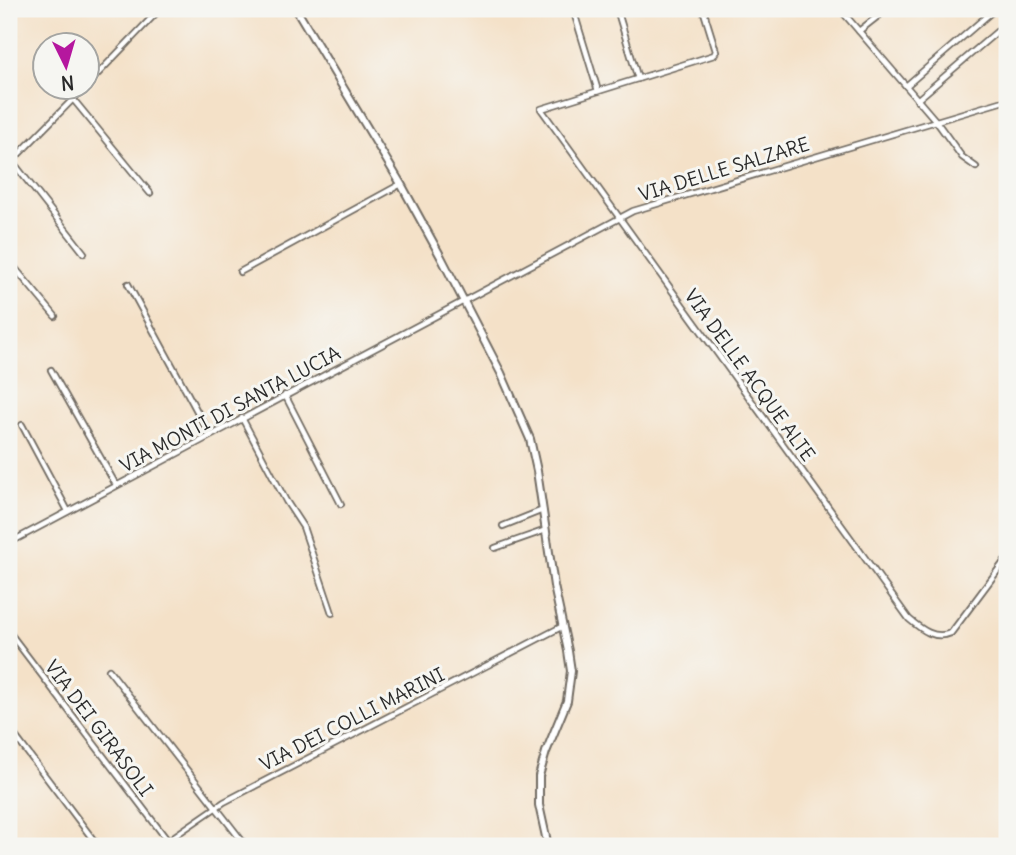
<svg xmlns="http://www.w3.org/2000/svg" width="1016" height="855" font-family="Delius,sans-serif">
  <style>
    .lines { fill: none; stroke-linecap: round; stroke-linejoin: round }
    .minor-casing { stroke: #716b62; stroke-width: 8 }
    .secondary-casing { stroke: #716b62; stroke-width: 10 }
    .minor { stroke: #fff; stroke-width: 4.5 }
    .secondary { stroke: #fff; stroke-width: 6 }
    .labels { text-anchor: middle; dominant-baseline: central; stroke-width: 6; stroke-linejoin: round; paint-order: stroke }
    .street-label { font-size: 19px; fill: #2b2b2b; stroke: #f6f6f2 }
  </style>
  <rect width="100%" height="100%" fill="#f6f6f2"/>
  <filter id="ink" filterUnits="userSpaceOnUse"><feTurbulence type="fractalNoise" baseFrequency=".0143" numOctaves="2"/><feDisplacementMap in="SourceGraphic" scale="14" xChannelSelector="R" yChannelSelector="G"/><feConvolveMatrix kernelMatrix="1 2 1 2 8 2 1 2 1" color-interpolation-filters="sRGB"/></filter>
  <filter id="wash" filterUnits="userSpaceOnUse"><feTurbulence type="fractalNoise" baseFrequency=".00686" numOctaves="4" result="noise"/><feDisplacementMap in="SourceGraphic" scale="28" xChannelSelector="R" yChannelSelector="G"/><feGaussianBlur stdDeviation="1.57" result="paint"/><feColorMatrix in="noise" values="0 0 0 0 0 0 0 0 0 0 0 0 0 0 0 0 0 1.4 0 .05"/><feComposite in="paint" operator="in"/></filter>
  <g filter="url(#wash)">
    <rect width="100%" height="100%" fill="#f4e1c8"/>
  </g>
  <g filter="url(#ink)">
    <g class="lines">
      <g class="minor-casing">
        <g id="minor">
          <polyline points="573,9 598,91"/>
          <polyline points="617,9 638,79"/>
          <path d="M 703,9 L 716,51 L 714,55 L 541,109 L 909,619 C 922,630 935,640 951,633 L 1007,558"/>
          <polyline points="840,9 936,121 962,157 976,167"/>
          <polyline points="859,31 887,9"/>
          <polyline points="88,84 160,9"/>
          <polyline points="906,86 995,9"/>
          <polyline points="73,99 150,193"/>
          <polyline points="917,100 1007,23"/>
          <polyline points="12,161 84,253"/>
          <polyline points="9,164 84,88"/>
          <polyline points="9,261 55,316"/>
          <polyline points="240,272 401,184"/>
          <polyline points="128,284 210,435"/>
          <polyline points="51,370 116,485"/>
          <polyline points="285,395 341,504"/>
          <polyline points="242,418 286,501 303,527 332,613"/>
          <polyline points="22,425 68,511"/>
          <polyline points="503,526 543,510"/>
          <polyline points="9,543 633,211 1007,100"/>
          <polyline points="495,548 546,530"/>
          <polyline points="9,632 168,841"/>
          <polyline points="109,670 246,846"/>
          <polyline points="9,728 98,846"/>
          <polyline points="160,846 224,802 563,626"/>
        </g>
      </g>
      <g class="secondary-casing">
        <polyline id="secondary" points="296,9 401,184 441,257 501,373 530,439 537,471 554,586 568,651 571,671 567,701 546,752 539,776 539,805 548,846"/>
      </g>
      <use href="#minor" class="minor"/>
      <use href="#secondary" class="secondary"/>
    </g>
  </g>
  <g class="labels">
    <g class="street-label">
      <text transform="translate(724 169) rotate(-17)">VIA DELLE SALZARE</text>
      <text transform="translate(750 375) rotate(54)">VIA DELLE ACQUE ALTE</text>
      <text transform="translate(230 409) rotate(-28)">VIA MONTI DI SANTA LUCIA</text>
      <text transform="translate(352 719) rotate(-27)">VIA DEI COLLI MARINI</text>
      <text transform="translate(99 728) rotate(53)">VIA DEI GIRASOLI</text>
    </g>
  </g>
  <rect width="1016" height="855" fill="none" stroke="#f6f6f2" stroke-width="35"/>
  <g transform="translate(66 66) rotate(175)"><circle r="33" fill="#f6f6f2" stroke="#a5a5a2" stroke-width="2"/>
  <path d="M0-5L12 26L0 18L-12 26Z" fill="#b5179e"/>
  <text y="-10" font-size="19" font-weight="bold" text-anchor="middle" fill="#2b2b2b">N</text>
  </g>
</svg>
